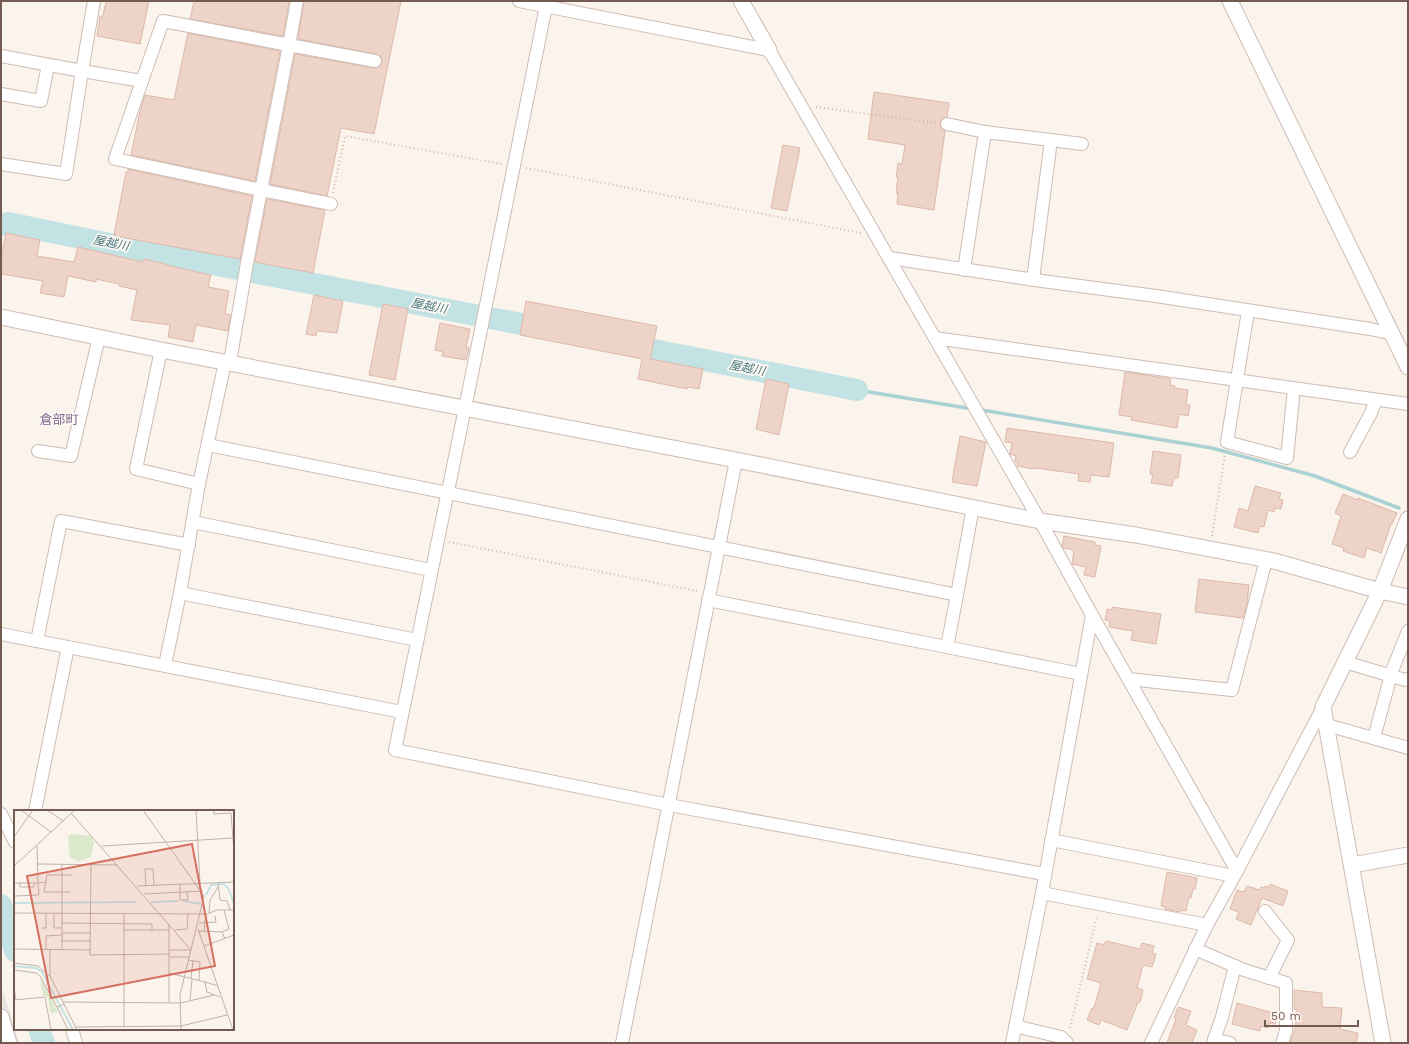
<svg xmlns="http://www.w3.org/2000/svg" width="1409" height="1044" font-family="'Work Sans','Noto Sans JP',sans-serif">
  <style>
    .industrial { fill: #ebe5e2 }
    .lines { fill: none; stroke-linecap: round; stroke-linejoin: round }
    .stream { stroke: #aad1d4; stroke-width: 3.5 }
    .river { stroke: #c3e2e3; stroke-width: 22 }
    .building { fill: #edd3c8; stroke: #deb9aa }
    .minor-casing { stroke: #cdbcb4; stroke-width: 14 }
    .tertiary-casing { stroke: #cdbcb4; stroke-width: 17 }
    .path { stroke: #d3b6aa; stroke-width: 2; stroke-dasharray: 1 3; stroke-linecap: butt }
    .minor { stroke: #fff; stroke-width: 12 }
    .tertiary { stroke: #fff; stroke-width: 15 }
    .labels { text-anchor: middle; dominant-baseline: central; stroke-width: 3.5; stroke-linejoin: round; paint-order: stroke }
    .water-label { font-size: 12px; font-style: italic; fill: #4a7a7e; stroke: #fef9f4 }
    .quarter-label { font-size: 13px; fill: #7f6a8f; stroke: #fef9f4 }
    .inset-river { fill: none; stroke: #c3e2e3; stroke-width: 2 }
    .inset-road { fill: none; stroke: #c1b2aa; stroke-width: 1 }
    .view { fill: #d67061; fill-opacity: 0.15; stroke: #d67061; stroke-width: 2 }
    .inset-edge { fill: none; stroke: #745b52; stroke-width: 2 }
  </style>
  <rect width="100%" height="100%" fill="#fbf4ed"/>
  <polygon class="industrial" points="1,984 19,1043 1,1043"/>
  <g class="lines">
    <g class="stream">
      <polyline points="857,390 973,409"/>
      <polyline points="981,410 1212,448 1315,476 1399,508"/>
    </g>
    <g class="river">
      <polyline points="1,225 8,223 134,249 552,330"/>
      <polyline points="623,344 857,390"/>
      <polyline points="1,905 15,951"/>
      <polyline points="39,1029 44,1043"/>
    </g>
  </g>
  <g class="building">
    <polygon points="106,1 149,1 140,44 97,36 100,16 103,16"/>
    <polygon points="194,1 289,1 283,36 190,19"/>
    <polygon points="304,1 401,1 374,134 341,128 327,196 270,184 295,54 374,68 380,66 382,59 380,56 376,54 298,39"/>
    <polygon points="188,33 280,51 255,181 131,155 140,111 145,95 174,100"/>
    <polygon points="874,92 949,103 947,117 942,119 940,123 942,129 945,131 934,210 897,204 898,193 896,193 898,177 896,177 898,163 902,164 905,145 868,139"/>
    <polygon points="783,145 800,148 787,211 771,208"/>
    <polygon points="128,169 252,196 240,259 116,236 114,235 126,172 128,172"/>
    <polygon points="267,199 325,210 313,273 255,262"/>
    <polygon points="6,233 40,240 37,256 74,262 78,247 143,262 144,259 166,264 166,265 211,275 208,287 229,291 225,314 231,315 228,331 196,325 193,342 168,337 170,325 131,320 137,290 119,286 119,284 96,279 96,282 68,276 64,297 40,293 43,281 1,274 1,258"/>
    <polygon points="314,295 343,301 337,333 317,331 316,336 306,334"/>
    <polygon points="526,301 657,326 650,359 703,369 699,389 687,387 687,389 638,379 642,359 520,335"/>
    <polygon points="383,304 408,309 395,380 369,375"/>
    <polygon points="440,323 470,329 466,347 469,348 466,360 442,356 443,352 435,350"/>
    <polygon points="1125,372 1171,379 1170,385 1175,386 1174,388 1188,390 1186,405 1190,405 1188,416 1179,414 1177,428 1131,420 1132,417 1119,415"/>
    <polygon points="766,379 789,384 779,435 756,429"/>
    <polygon points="1007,428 1114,443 1109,477 1091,475 1090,482 1078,481 1079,474 1035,468 1034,469 1017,466 1018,462 1015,462 1016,456 1010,454 1012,443 1005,442"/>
    <polygon points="960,436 986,442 977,486 952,482"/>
    <polygon points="1153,451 1181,455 1178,478 1174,478 1172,486 1151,483 1153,475 1150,474"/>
    <polygon points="1255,486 1281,493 1279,499 1283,500 1281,509 1275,508 1274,512 1268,510 1264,527 1260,526 1258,533 1234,527 1239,508 1248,511"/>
    <polygon points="1343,494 1358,500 1358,498 1397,513 1392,524 1391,524 1381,553 1367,548 1364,558 1343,551 1344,548 1332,544 1341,516 1335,513"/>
    <polygon points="1064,536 1095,542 1095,545 1101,546 1095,577 1084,575 1086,567 1072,564 1074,550 1063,548 1062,546"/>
    <polygon points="1199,579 1249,585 1247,604 1243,618 1195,612"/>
    <polygon points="1112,607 1161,614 1156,644 1131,640 1133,631 1109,627 1110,621 1105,620 1107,609 1112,610"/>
    <polygon points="1167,872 1197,878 1195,889 1193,889 1191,898 1189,897 1186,911 1181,910 1180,912 1165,909 1165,907 1161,906"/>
    <polygon points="1270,884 1288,891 1283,906 1262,898 1251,925 1236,919 1239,912 1230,909 1237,890 1244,892 1247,886 1260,890 1261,887 1264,888 1265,886 1269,887"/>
    <polygon points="1106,941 1140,949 1142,943 1154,946 1152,953 1156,954 1152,967 1143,965 1137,988 1143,990 1140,1002 1138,1002 1127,1030 1101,1020 1099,1025 1087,1020 1092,1008 1094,1008 1101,983 1087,979 1097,943 1104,945"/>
    <polygon points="1294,990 1322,993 1322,1007 1342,1008 1340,1029 1358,1033 1356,1043 1290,1043 1295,1029 1297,1010 1294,1009"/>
    <polygon points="1237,1003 1277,1014 1275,1024 1269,1023 1268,1028 1261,1026 1260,1031 1232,1024"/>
    <polygon points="1178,1007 1191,1011 1186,1025 1197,1030 1192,1043 1167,1043 1176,1019 1174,1018"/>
  </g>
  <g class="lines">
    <g class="minor-casing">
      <g id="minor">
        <polyline points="297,1 289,45 375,61"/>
        <polyline points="519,1 769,50 1040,521 1092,615 1237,871"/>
        <polyline points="546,6 483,320 395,750 669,805 1044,874"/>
        <polyline points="1,56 82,71 94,1"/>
        <polyline points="142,81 115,159 261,190 331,204"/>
        <polyline points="1,94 41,101 48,65"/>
        <polyline points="947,124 985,132"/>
        <polyline points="1051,140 1082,144"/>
        <polyline points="1,164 66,174 82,71 142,81 163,21 289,45 247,263 230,362"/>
        <polyline points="890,258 1042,281 1156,296 1370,329 1393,334"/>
        <polyline points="964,270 985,132 1051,140 1033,280"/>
        <polyline points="1248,311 1227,442 1287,458 1294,388"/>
        <polyline points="935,338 1408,404"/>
        <polyline points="161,350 136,469 199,484"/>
        <path d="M 208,445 C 458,496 708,543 957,595 L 947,647 L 1081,674"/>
        <polyline points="38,451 71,456 99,337"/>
        <polyline points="1350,452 1371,413 1376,400"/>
        <polyline points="193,522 431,570"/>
        <polyline points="180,593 417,640"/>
        <polyline points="957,595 973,507"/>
        <polyline points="708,600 947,647"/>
        <polyline points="1,634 402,712"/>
        <polyline points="37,641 61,521 189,545"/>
        <polyline points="1345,662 1405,680 1408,679"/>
        <polyline points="165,665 180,593 199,484 225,362"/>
        <polyline points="1128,679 1232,690 1266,560"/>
        <polyline points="1327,725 1408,748"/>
        <polyline points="1374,738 1392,671 1408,631"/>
        <polyline points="35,811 68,647"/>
        <polyline points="1,814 15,842"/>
        <polyline points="1051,840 1234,876"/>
        <polyline points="1042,893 1207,925"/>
        <polyline points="1265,911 1288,940 1269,978"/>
        <polyline points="1195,949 1244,970 1286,983 1286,1030 1282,1043"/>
        <polyline points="1015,1026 1061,1037 1067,1043"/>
        <polyline points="72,1029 76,1043"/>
        <polyline points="1214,1039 1230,1043"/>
        <polyline points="622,1043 736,460"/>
        <polyline points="1012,1043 1042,893 1092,615"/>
        <polyline points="1151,1043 1207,925 1237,871 1323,707"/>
        <polyline points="1213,1043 1222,1017 1235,966"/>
      </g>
    </g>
    <g class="tertiary-casing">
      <g id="tertiary">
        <polyline points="741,1 769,50"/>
        <polyline points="1230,1 1408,367"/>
        <polyline points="1,317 161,350 736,460 1040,521 1136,535 1274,561 1380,591 1408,597"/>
        <polyline points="1352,865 1408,855"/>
        <polyline points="1,1017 9,1043"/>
        <polyline points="1383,1043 1323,707 1380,591 1408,519"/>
      </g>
    </g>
    <g class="path">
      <polyline points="816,107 936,123"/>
      <polyline points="526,168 861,233"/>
      <polyline points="333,193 345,136 502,164"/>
      <polyline points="1212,536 1225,454"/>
      <polyline points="449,542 697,591"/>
      <polyline points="1070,1028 1097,916"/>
    </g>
    <use href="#minor" class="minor"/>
    <use href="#tertiary" class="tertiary"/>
  </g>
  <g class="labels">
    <g class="water-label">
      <text transform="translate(111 243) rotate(11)">屋越川</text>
      <text transform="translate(429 306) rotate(11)">屋越川</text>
      <text transform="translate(747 368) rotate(11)">屋越川</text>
    </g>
    <g class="quarter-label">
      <text x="59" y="419">倉部町</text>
    </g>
  </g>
  <g transform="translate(14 810)">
    <rect width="220" height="220" fill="#fbf4ed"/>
    <path d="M 57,24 L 77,26 L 80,33 L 77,47 L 64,52 L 56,47 L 54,27 ZM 26,167 L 44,202 L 36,203 L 34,187 L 29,185 Z" fill="#dae8cc"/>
    <path class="inset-river" d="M 192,85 L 197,75 L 210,74 L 214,78 L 220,93M 169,91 L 187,94M 137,92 L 165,91M 0,93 L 122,92M 0,156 L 22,158 L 28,162 L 59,220"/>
    <path class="inset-road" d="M 7,0 L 37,22M 33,0 L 49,11M 129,0 L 190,86 L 166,185 L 167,220M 182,0 L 186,73M 200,0 L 200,4 L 217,3 L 220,42M 57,3 L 177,140M 0,27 L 19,0M 88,36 L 219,28M 24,54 L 104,55M 48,54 L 48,65 L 58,65M 77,55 L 76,145 L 155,144M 0,56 L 61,0M 32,72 L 30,82 L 56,82M 0,73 L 24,73 L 23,36M 6,73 L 6,77 L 20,77 L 20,73M 204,73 L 206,90 L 213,91 L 216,100M 166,74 L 166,90 L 174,90 L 173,82M 123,76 L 220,72M 132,76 L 131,59 L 139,59 L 140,75M 130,84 L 189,81M 0,86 L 25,85 L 24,73 L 32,72 L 33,65 L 48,65 L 48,103M 210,100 L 215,119 L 208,122 L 211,129M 0,103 L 193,104 L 203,100 L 220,100M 40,103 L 40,118 L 47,118M 110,103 L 110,216M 195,103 L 196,90 L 204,77M 48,113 L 138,114 L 138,120 L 155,120M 185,113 L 202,112 L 201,106M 155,114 L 155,192M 28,118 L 32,118 L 32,103M 184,119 L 219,220M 109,120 L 138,120M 161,120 L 173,119 L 174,103M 184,121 L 208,122M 190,121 L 192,104M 48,123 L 76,123M 48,131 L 76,131M 190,136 L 220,125M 0,139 L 76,140M 32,140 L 32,126 L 48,125M 36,140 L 36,166 L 63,220M 48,140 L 48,103M 155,140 L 177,140M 155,147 L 175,147M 174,150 L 186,152 L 185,170M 0,153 L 24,156 L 35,166M 0,160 L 22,163 L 26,166 L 43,197M 155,163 L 171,167M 171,167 L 191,172 L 193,182 L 206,187M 177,168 L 179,151M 191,172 L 204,176M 0,177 L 2,190M 0,190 L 31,187 L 37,220M 176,191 L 178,169M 49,192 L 167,193 L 200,185M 50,194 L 43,197 L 54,220M 61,217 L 167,216 L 213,205"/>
    <path class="view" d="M 178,34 L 201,156 L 37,188 L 13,66 Z"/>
    <rect width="220" height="220" class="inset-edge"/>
  </g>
  <rect width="1409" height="1044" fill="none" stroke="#745b52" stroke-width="4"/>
  <path d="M1265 1020v6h93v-6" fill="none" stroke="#745b52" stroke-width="2"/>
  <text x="1271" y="1020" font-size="12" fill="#745b52" stroke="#fef9f4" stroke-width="3" paint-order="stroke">50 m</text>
</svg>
